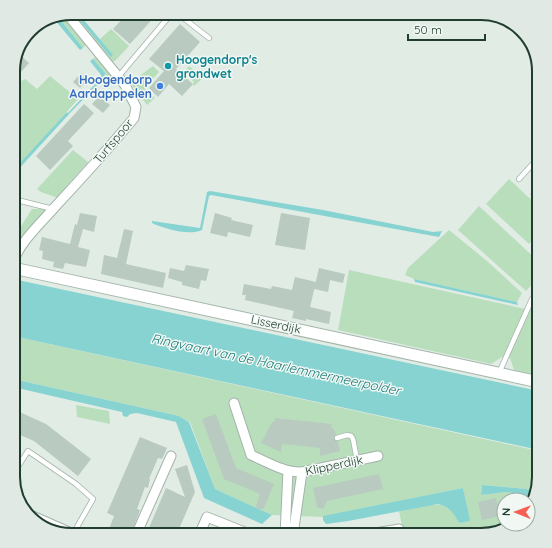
<svg xmlns="http://www.w3.org/2000/svg" width="552" height="548" font-family="Quicksand,sans-serif">
  <style>
    .green { fill: #b9debc }
    .water { fill: #86d3d2 }
    .lines { fill: none; stroke-linecap: round; stroke-linejoin: round }
    .stream { stroke: #86d3d2; stroke-width: 3 }
    .building { fill: #b9cac0 }
    .service-casing { stroke: #a3b4ab; stroke-width: 6 }
    .minor-casing { stroke: #a3b4ab; stroke-width: 11 }
    .tertiary-casing { stroke: #a3b4ab; stroke-width: 13 }
    .service { stroke: #fff; stroke-width: 4.5 }
    .minor { stroke: #fff; stroke-width: 9 }
    .tertiary { stroke: #fff; stroke-width: 11 }
    .culture-dot { fill: #0f9aa8; stroke: #f1f8f3; stroke-width: 1.5 }
    .shop-dot { fill: #3f7fe0; stroke: #f1f8f3; stroke-width: 1.5 }
    .labels { text-anchor: middle; dominant-baseline: central; stroke-width: 3; stroke-linejoin: round; paint-order: stroke }
    .culture-label { font-size: 12px; font-weight: bold; fill: #0d838f; stroke: #f1f8f3; text-anchor: start }
    .shop-label { font-size: 12px; font-weight: bold; fill: #366cbe; stroke: #f1f8f3; text-anchor: end }
    .street-label { font-size: 12px; fill: #203d30; stroke: #f1f8f3 }
    .water-label { font-size: 13px; font-style: italic; fill: #197b7a; stroke: #f1f8f3 }
    .rim { fill: none; stroke: #203d30; stroke-width: 2 }
  </style>
  <rect width="100%" height="100%" fill="#e1ece5"/>
  <g class="green">
    <polygon points="71,13 76,13 99,40 111,29 129,46 116,60 111,63"/>
    <polygon points="62,16 86,45 83,48 59,18"/>
    <polygon points="95,57 112,76 107,82 104,78 105,73 93,59"/>
    <polygon points="153,66 159,72 144,88 155,98 147,105 130,83"/>
    <polygon points="189,66 203,78 194,86 193,84 194,82 187,75 178,84 177,82"/>
    <polygon points="50,76 78,99 13,173 13,85 25,79 37,89"/>
    <polygon points="73,150 88,162 66,187 67,189 58,198 41,192 37,189"/>
    <polygon points="509,179 539,207 539,232 529,244 486,204"/>
    <polygon points="479,206 539,262 539,277 526,291 458,230"/>
    <polygon points="32,209 47,209 13,248 13,239"/>
    <polygon points="449,230 487,261 522,293 517,302 414,279 405,275 408,268"/>
    <polygon points="349,270 539,312 539,376 514,370 510,358 502,357 491,364 338,330"/>
    <path d="M 13,336 L 539,451 L 539,477 L 536,491 L 526,489 L 482,485 L 481,495 L 506,492 L 532,496 L 535,497 L 528,509 L 528,500 L 504,500 L 504,524 L 510,524 L 481,535 L 404,535 L 399,511 C 410,509 440,500 448,507 C 453,511 456,517 459,523 L 469,521 L 463,488 L 323,517 L 272,515 L 215,489 L 190,422 L 179,416 L 13,379 Z"/>
    <polygon points="76,405 109,411 110,424 77,417"/>
  </g>
  <g class="water">
    <polygon points="59,18 83,48 80,50 54,19"/>
    <polygon points="93,59 105,73 104,78 66,117 67,114 101,78 101,75 90,61"/>
    <path d="M 210,191 L 323,210 L 433,232 L 442,231 L 439,237 L 211,195 L 209,196 L 202,230 C 189,236 165,229 152,223 L 152,221 L 200,228 L 207,192 Z"/>
    <polygon points="13,279 539,391 539,450 13,336"/>
    <polygon points="414,279 517,302 518,305 415,282"/>
    <polygon points="13,379 179,416 189,422 215,489 272,515 262,524 204,498 176,422 137,413 130,414 127,417 123,416 122,412 13,387"/>
    <polygon points="482,485 526,489 536,491 535,497 506,492 481,495"/>
    <path d="M 463,488 L 470,521 L 459,523 C 454,513 449,506 438,504 L 348,521 L 326,524 L 323,520 L 323,516 Z"/>
  </g>
  <g class="lines">
    <g class="stream">
      <polyline points="76,13 111,55"/>
      <polyline points="13,173 67,114"/>
    </g>
  </g>
  <g class="building">
    <polygon points="128,13 158,13 130,44 113,29"/>
    <polygon points="180,24 200,42 176,69 193,84 182,96 169,84 158,97 149,88 164,71 149,59"/>
    <polygon points="19,54 29,63 13,81 13,67"/>
    <polygon points="81,73 88,79 80,88 73,82"/>
    <polygon points="99,96 110,105 103,113 92,104"/>
    <polygon points="84,104 94,113 68,141 73,146 50,170 36,156"/>
    <polygon points="539,184 539,203 530,194"/>
    <polygon points="80,213 97,216 94,232 83,229 78,247 90,250 86,267 65,263 63,269 53,267 54,262 42,259 43,251 39,250 42,237 70,244 75,224 77,225"/>
    <polygon points="215,213 232,218 231,220 253,225 250,237 228,232 227,237 210,233"/>
    <polygon points="281,213 310,218 305,250 275,245"/>
    <polygon points="124,229 133,231 126,264 166,273 163,288 101,274 104,255 117,258"/>
    <polygon points="186,265 209,269 206,281 201,280 199,289 182,285 182,282 168,278 170,268 184,271"/>
    <polygon points="319,268 345,274 343,283 330,280 328,292 314,289"/>
    <polygon points="295,277 316,282 310,307 331,312 329,324 306,319 306,321 292,318 294,311 245,300 246,295 242,295 244,284 271,289 272,286 292,290"/>
    <polygon points="13,409 46,424 91,459 78,476 34,441 13,432"/>
    <polygon points="216,414 236,468 274,484 264,508 262,509 258,509 256,506 260,494 224,479 202,419"/>
    <polygon points="275,418 332,424 331,428 334,429 336,434 333,437 334,439 338,442 340,451 320,456 320,448 282,444 281,452 261,443 272,422 275,422"/>
    <polygon points="140,437 167,448 162,459 158,458 149,479 150,479 148,488 145,487 137,509 140,510 138,516 130,535 124,535 109,529 114,516 107,513"/>
    <polygon points="187,465 195,492 179,529 177,528 174,535 146,535 166,488 185,497 175,469"/>
    <polygon points="379,474 383,489 327,501 324,508 322,509 317,507 313,488"/>
    <polygon points="496,498 500,516 482,520 478,502"/>
  </g>
  <g class="lines">
    <g class="service-casing">
      <g id="service">
        <polyline points="177,13 209,38"/>
        <polyline points="118,77 172,13"/>
        <polyline points="519,179 539,157"/>
        <polyline points="13,199 53,209"/>
        <polyline points="499,373 532,299 539,292"/>
        <polyline points="337,438 347,435 351,436 353,439 357,460"/>
        <polyline points="13,474 28,451 76,484 93,499 73,534"/>
        <polyline points="449,535 468,531"/>
      </g>
    </g>
    <g class="minor-casing">
      <g id="minor">
        <path d="M 13,262 C 21,241 39,225 54,208 C 81,179 108,149 134,118 L 136,107 L 125,85 L 67,14"/>
        <path d="M 234,403 L 251,455 C 267,462 285,473 302,472 L 378,456"/>
        <polyline points="26,513 76,535"/>
        <polyline points="136,535 171,456"/>
        <polyline points="199,535 207,517 252,535"/>
        <polyline points="285,535 288,471"/>
        <polyline points="293,535 302,472"/>
        <polyline points="364,535 399,529 400,535"/>
      </g>
    </g>
    <g class="tertiary-casing">
      <polyline id="tertiary" points="13,268 539,382"/>
    </g>
    <use href="#service" class="service"/>
    <use href="#minor" class="minor"/>
    <use href="#tertiary" class="tertiary"/>
  </g>
  <circle class="culture-dot" cx="168" cy="66" r="4"/>
  <circle class="shop-dot" cx="160" cy="86" r="4"/>
  <g class="labels">
    <g class="culture-label">
      <text x="176" y="59">Hoogendorp's<tspan x="176" dy="14">grondwet</tspan></text>
    </g>
    <g class="shop-label">
      <text x="152" y="79">Hoogendorp<tspan x="152" dy="14">Aardapppelen</tspan></text>
    </g>
    <g class="street-label">
      <text transform="translate(113 141) rotate(-50)">Turfspoor</text>
      <text transform="translate(276 324) rotate(12)">Lisserdijk</text>
      <text transform="translate(334 465) rotate(-12)">Klipperdijk</text>
    </g>
    <g class="water-label">
      <text transform="translate(276 364) rotate(12)">Ringvaart van de Haarlemmermeerpolder</text>
    </g>
  </g>
  <path d="M0 0H552V548H0ZM71 20H481A51 51 0 0 1 532 71V477A51 51 0 0 1 481 528H71A51 51 0 0 1 20 477V71A51 51 0 0 1 71 20Z" fill="#e0e9e3" fill-rule="evenodd"/>
  <path class="rim" d="M71 20H481A51 51 0 0 1 532 71V477A51 51 0 0 1 481 528H71A51 51 0 0 1 20 477V71A51 51 0 0 1 71 20Z"/>
  <g transform="translate(516 512) rotate(271)"><circle r="19" fill="#f1f8f3" stroke="#9dada5"/>
  <path d="M0-3L7 15L0 10L-7 15Z" fill="#f66054"/>
  <text y="-6" font-size="11" font-weight="bold" text-anchor="middle" fill="#203d30">N</text>
  </g>
  <path d="M408 34v6h77v-6" fill="none" stroke="#203d30" stroke-width="2"/>
  <text x="414" y="34" font-size="12" fill="#203d30" stroke="#f1f8f3" stroke-width="3" paint-order="stroke">50 m</text>
</svg>
